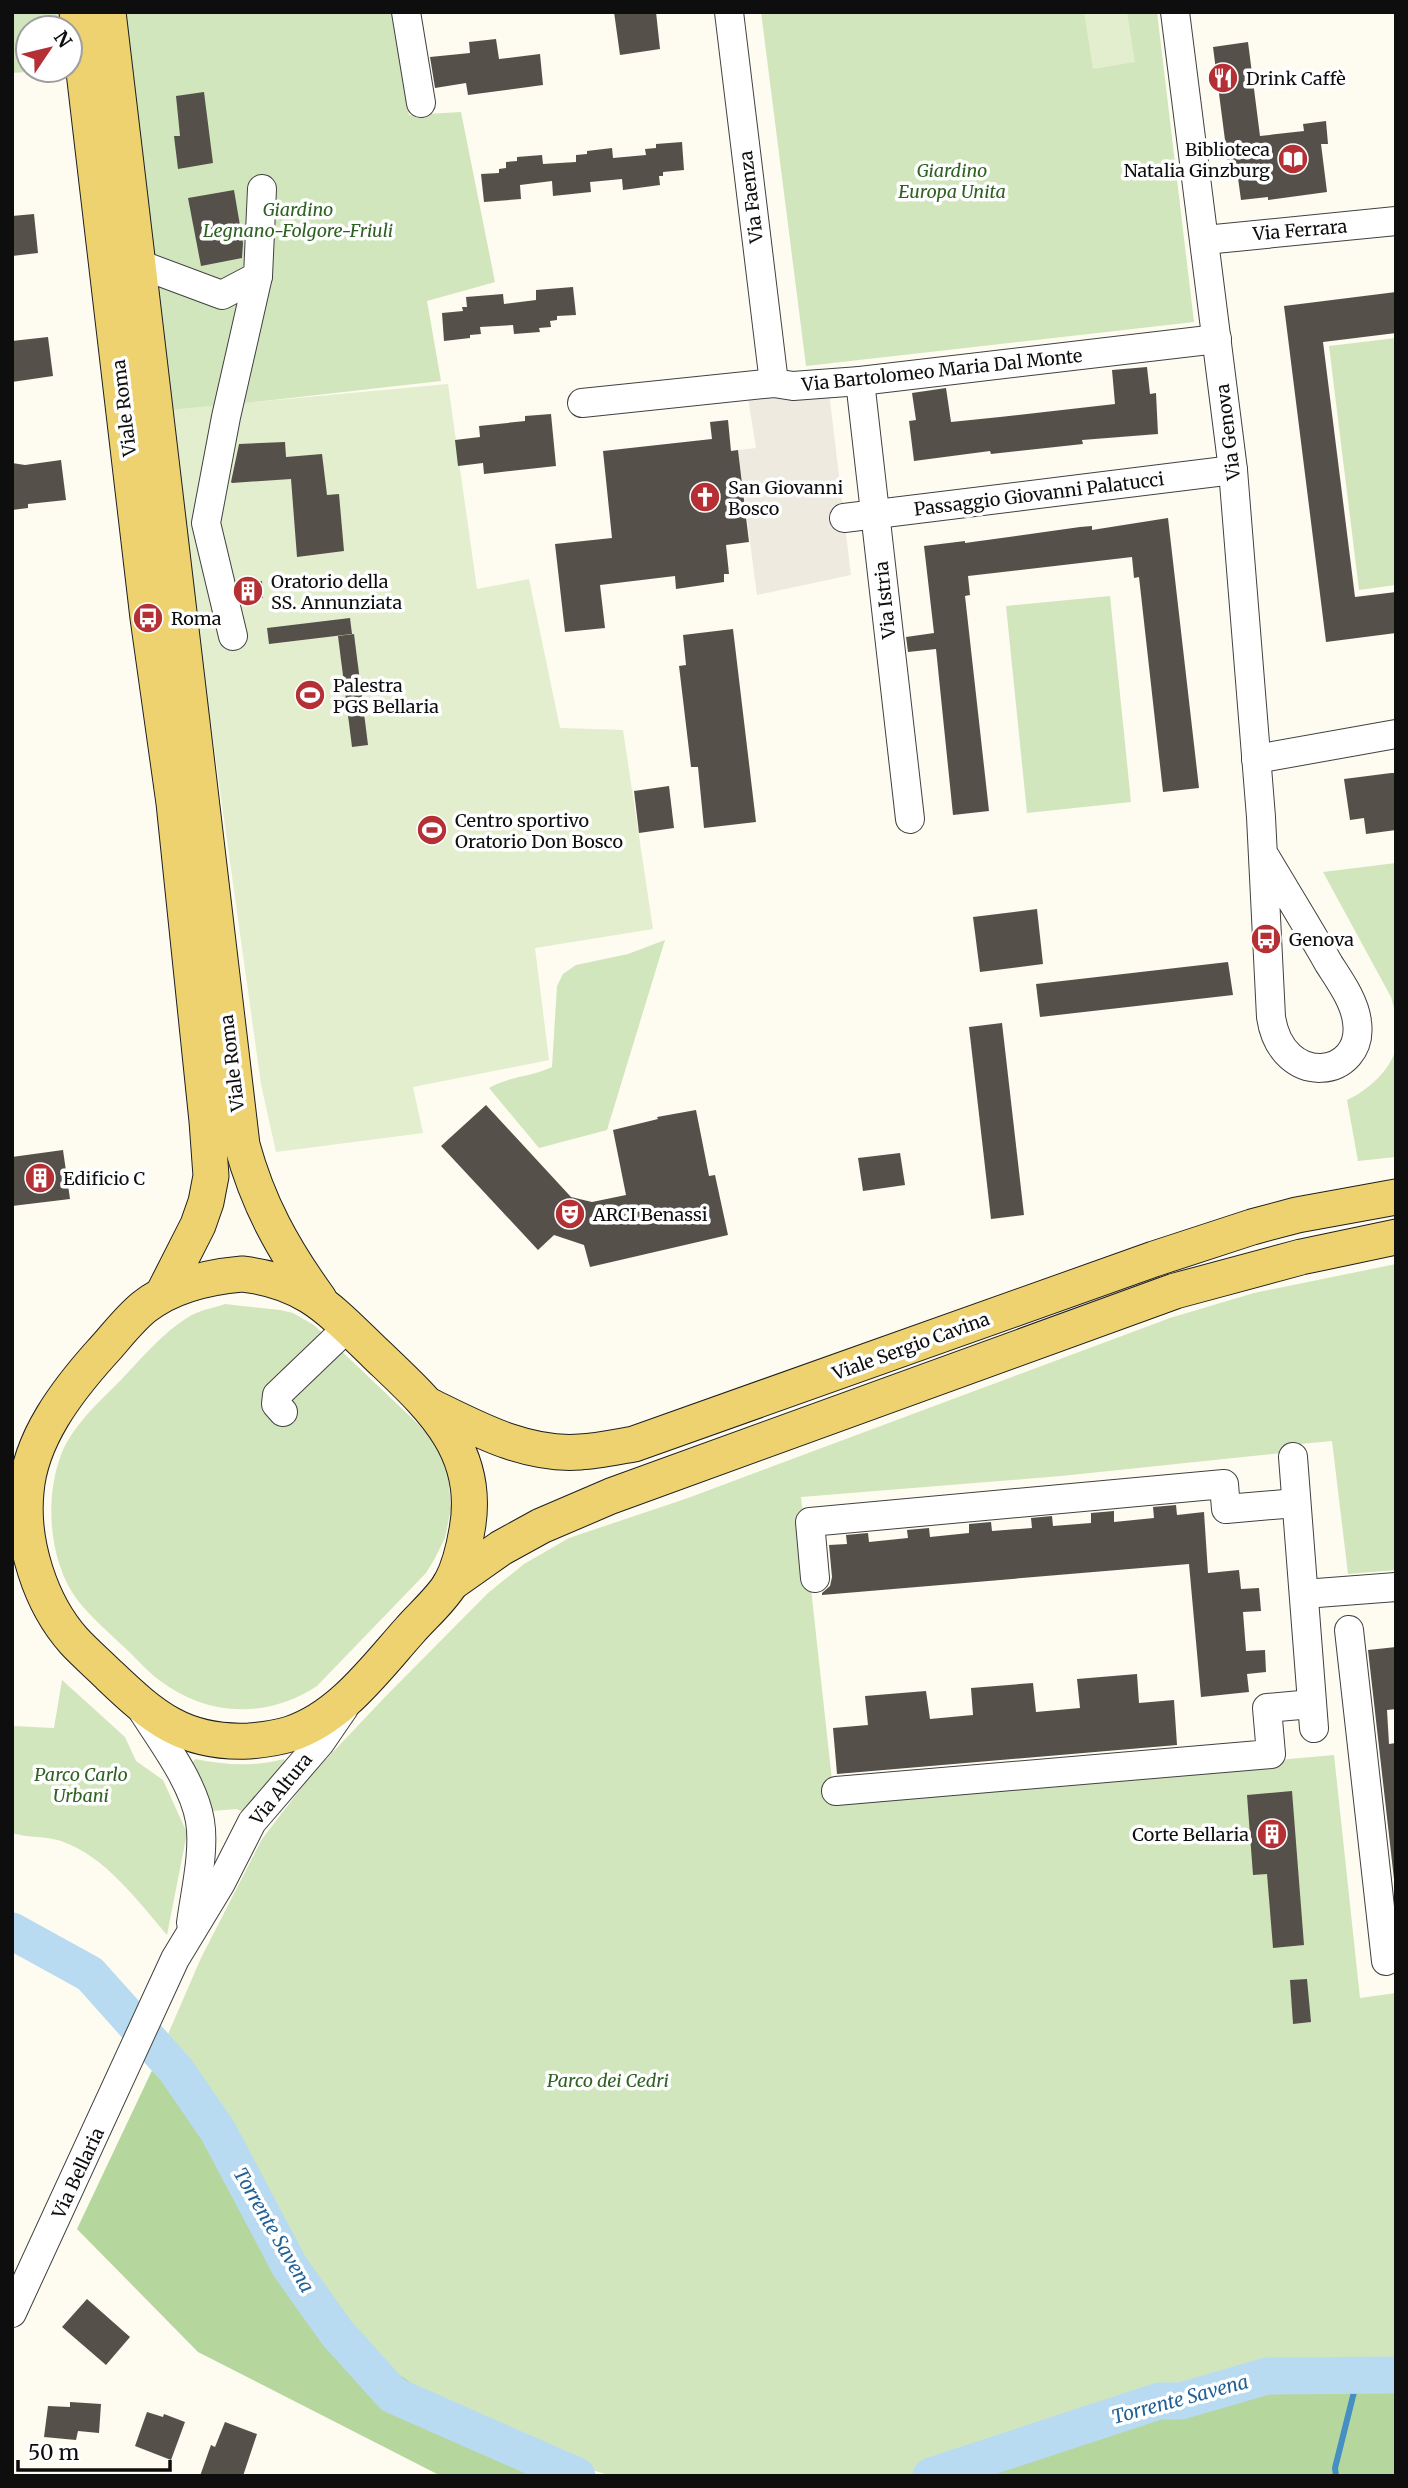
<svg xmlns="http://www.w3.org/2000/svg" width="1408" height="2488" font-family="Merriweather,serif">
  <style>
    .green { fill: #d1e6bc }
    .forest { fill: #b5d69d }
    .pitch { fill: #e2eecd }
    .plaza { fill: #eeeadf }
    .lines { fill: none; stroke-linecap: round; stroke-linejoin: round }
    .stream { stroke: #458fc3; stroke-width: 6 }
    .river { stroke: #b9dbf2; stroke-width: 37 }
    .building { fill: #56504b }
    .minor-casing { stroke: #414141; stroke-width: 30 }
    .major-casing { stroke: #1f1f1f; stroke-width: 37 }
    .minor { stroke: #fff; stroke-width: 28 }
    .major { stroke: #eed270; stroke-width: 35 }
    .labels { text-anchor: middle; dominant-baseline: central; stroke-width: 7; stroke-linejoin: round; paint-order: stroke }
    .poi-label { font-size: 18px; fill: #0e0e0e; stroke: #fff; text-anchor: start }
    .park-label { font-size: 18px; font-style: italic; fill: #2f6123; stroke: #fff }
    .street-label { font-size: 18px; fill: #0e0e0e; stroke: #fff }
    .water-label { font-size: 19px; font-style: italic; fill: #216197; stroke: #fff }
  </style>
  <rect width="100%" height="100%" fill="#fefbf0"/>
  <g class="green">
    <polygon points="12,12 58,12 60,28 28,28 28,70 59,70 12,73"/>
    <polygon points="118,12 391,12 409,115 461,112 495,282 427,301 441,381 255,402 177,456"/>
    <polygon points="761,12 1157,12 1194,322 806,366"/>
    <polygon points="1396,338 1396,585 1359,590 1329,346"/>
    <polygon points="1110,596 1131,802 1027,813 1006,606"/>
    <polygon points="1396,863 1396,1016 1391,997 1323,872"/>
    <path d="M 665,940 L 607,1130 L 539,1148 L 489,1088 C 509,1076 532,1077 552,1067 L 557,986 L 563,974 L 576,965 L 628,954 Z"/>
    <path d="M 1396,1049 L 1396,1157 L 1358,1161 L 1347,1100 C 1368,1090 1388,1073 1396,1049 Z"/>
    <polygon points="1396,1264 1396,1570 1348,1574 1332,1441 1300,1444 1281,1453 1061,1476 801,1497 834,1799 1334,1755 1360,1998 1396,1993 1396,2376 1267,2377 1181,2401 937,2476 611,2476 492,2438 339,2333 216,2136 156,2062 201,1958 262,1839 312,1774 387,1695 488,1593 524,1564 569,1538 688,1498 1170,1318 1254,1293"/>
    <path d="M 225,1304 L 280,1310 L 293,1313 L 314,1325 L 417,1423 L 437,1445 L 448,1474 L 451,1508 L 445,1538 L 434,1560 L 426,1573 L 317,1686 C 267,1719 207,1717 159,1680 C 147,1671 136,1658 124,1647 C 109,1633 92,1618 79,1602 C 49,1564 44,1500 61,1455 C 72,1426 99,1402 120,1381 C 142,1358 162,1333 190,1316 C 200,1310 214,1308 225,1304 Z"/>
    <path d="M 62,1680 L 125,1737 L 136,1761 L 163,1780 L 187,1833 L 167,1935 C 138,1901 105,1856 61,1841 C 46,1836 28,1838 12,1833 L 12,1726 L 54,1728 Z"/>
    <path d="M 195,1759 C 225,1765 254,1767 284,1759 L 285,1761 L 247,1814 L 237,1809 L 212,1811 L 209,1798 L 193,1762 Z"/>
  </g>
  <g class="forest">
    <polygon points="156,2062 216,2136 339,2333 492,2438 577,2476 441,2476 198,2352 77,2229"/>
    <polygon points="1396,2375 1396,2476 931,2476 1045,2438 1267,2377"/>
  </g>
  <g class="pitch">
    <polygon points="1084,12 1127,12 1135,62 1093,69"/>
    <polygon points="448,384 477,589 529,579 560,728 623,730 653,929 535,948 549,1060 413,1087 423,1133 276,1152 261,1084 167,410"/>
  </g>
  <polygon class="plaza" points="828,384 851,575 757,595 738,450 756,448 746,385"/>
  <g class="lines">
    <polyline class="stream" points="1336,2476 1335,2468 1358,2376"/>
    <g class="river">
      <polyline points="12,1931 90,1974 176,2070 218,2131 290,2267 337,2333 393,2395 577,2476"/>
      <polyline points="931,2476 1159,2401 1181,2401 1267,2376 1396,2375"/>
    </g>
  </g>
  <g class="building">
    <polygon points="614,12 656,12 660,49 620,55"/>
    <polygon points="496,39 499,59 540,54 543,85 468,95 466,83 435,88 430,57 470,53 469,42"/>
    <polygon points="1248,42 1260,136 1304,131 1303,124 1326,121 1328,144 1321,144 1327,192 1268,200 1268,197 1241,200 1238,178 1230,179 1213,47"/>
    <polygon points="204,92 213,163 178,169 174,136 180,136 176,96"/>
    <polygon points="682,142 684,170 663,172 663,176 659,176 660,185 623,190 622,179 590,182 591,192 553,196 552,181 520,185 521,199 484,202 481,174 499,173 499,169 506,168 506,162 517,161 517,157 542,155 543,164 576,162 576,155 587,154 587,151 612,148 613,158 646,155 645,149 656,148 656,144"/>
    <polygon points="234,190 243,243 242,258 201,266 188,198"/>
    <polygon points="34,214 38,253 12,256 12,216"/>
    <polygon points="573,287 576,315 557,316 557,320 550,321 551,327 539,328 540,332 514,334 513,325 480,327 481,334 470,335 470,338 444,341 442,313 463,311 462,307 467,307 466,297 503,294 504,304 536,300 536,290"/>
    <polygon points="1396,292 1396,333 1323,342 1355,597 1396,592 1396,633 1326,642 1284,306"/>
    <polygon points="48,337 53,376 12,382 12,341"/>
    <polygon points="1147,367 1150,394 1156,393 1158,434 1082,440 1083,444 991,454 990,451 914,461 909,421 916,420 912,393 946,388 951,422 1000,417 1115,404 1112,370"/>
    <polygon points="551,414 556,466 484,474 483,463 458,466 455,440 480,437 479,426 525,421 525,416"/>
    <polygon points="728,420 731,451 738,450 749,542 726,545 729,574 724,574 724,582 676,589 675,576 600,585 605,628 565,632 555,544 612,538 603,451 712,439 710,422"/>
    <polygon points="285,442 286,457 322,454 327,495 339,494 344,551 297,557 291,479 232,483 231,482 239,444"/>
    <polygon points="61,460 66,500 28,504 28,508 12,510 12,463 25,465"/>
    <polygon points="1168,518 1199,788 1163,792 1139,577 1134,578 1132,557 968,576 970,595 965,596 989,811 953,815 936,649 908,652 906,637 934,633 924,546 965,541 965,543 1080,527 1092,526 1092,530"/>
    <polygon points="262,581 263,598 241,600 238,583"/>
    <polygon points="350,618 352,634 269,644 267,628"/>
    <polygon points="733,629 756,822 704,828 698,767 691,767 679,666 686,665 683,635"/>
    <polygon points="354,634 368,745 352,747 338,636"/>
    <polygon points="1391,773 1396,773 1396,830 1366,834 1364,818 1350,820 1344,779"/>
    <polygon points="669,786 674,828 639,833 634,791"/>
    <polygon points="1037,909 1043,964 980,972 973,917"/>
    <polygon points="1228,962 1233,995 1040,1017 1036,984"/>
    <polygon points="1002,1023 1024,1215 991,1219 969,1027"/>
    <polygon points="486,1105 571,1197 592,1202 626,1195 613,1130 658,1119 657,1117 696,1110 709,1176 715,1175 728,1235 590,1267 584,1245 554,1235 538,1250 441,1146"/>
    <polygon points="63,1150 70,1199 12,1206 12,1157"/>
    <polygon points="900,1153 905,1185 863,1191 858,1158"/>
    <polygon points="1176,1505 1177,1515 1204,1512 1208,1573 1239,1570 1241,1589 1259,1588 1261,1611 1243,1612 1246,1651 1265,1650 1266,1672 1247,1674 1249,1692 1201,1697 1189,1564 822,1595 822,1593 830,1586 832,1577 829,1545 847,1544 846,1535 868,1533 869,1542 908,1538 907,1530 929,1528 930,1537 969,1533 969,1524 991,1522 992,1531 1032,1528 1031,1518 1052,1516 1053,1526 1091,1523 1091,1513 1114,1511 1114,1522 1154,1518 1153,1507"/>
    <polygon points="1396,1647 1396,1709 1387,1710 1389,1744 1396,1743 1395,1888 1368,1650"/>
    <polygon points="1137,1674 1139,1703 1174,1700 1177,1745 837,1774 833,1728 868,1725 865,1696 926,1691 930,1719 973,1715 971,1688 1033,1683 1036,1712 1080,1708 1077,1679"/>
    <polygon points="1292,1791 1304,1945 1273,1948 1267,1874 1253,1875 1247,1795"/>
    <polygon points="1307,1979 1311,2022 1293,2024 1290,1980"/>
    <polygon points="87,2299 130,2337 106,2365 62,2327"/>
    <polygon points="70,2402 101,2404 99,2433 78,2431 76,2440 44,2437 48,2406 70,2407"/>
    <polygon points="147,2412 163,2417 164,2414 185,2422 171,2460 135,2446"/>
    <polygon points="225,2422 257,2434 243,2476 200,2476 211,2445 215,2447"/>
  </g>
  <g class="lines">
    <g class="minor-casing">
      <g id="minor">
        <polyline points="406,12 421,103"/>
        <polyline points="729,12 774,383"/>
        <path d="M 1175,12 L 1233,470 L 1261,817 L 1271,1017 C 1282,1090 1365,1078 1357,1022 C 1355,1002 1340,981 1329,964 C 1308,927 1285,890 1263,853"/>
        <polyline points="1205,240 1396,221"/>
        <polyline points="136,263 222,295 258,276 262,189"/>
        <polyline points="860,381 910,819"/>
        <polyline points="582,403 774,383 793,386 860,381 1217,339"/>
        <polyline points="844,518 1233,470"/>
        <polyline points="233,636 206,523 226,417 258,276"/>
        <polyline points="1256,759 1396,734"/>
        <polyline points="283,1412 276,1404 277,1395 348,1327"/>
        <polyline points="1293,1457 1314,1728"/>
        <polyline points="815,1578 810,1522 1224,1484 1226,1509 1296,1503"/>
        <polyline points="1304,1594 1396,1587"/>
        <polyline points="1349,1630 1386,1961"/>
        <path d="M 140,1707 C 161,1740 194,1783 200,1821 C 205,1851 195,1893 191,1923"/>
        <polyline points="836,1791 1271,1754 1267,1708 1312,1704"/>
        <polyline points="12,2313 175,1959 221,1883 252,1822 320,1743 344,1708"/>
      </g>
    </g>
    <g class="major-casing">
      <g id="major">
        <polyline points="77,12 148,618 174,803 207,1121 211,1176 206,1202 198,1225 163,1294"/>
        <path d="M 108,12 L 242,1145 C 258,1204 283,1249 319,1299"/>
        <path d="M 242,1274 C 307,1281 331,1311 376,1354 C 428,1404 482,1449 467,1530 C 464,1548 460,1566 451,1583 C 441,1600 423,1615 410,1630 C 376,1668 340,1718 290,1734 C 277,1738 262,1740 249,1741 C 184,1744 153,1717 109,1675 C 98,1664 85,1653 74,1641 C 40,1603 21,1542 26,1492 C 30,1439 67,1391 101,1353 C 115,1338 128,1320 144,1307 C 172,1285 207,1277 242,1274 Z"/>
        <path d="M 430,1406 C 477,1429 526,1456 580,1452 C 598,1451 616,1447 634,1444 L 1154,1259 L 1252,1227 L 1297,1215 L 1396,1197"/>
        <polyline points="450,1584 501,1548 541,1526 611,1496 1175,1291 1301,1257 1396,1237"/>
      </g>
    </g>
    <use href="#minor" class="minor"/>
    <use href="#major" class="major"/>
  </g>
  <defs>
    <g id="restaurant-disc" transform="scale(1.575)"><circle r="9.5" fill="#b43034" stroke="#fff"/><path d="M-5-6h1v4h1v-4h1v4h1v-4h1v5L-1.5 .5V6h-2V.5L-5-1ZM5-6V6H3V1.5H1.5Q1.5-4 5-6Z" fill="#fff"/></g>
    <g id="library-disc" transform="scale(1.575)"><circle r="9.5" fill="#b43034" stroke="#fff"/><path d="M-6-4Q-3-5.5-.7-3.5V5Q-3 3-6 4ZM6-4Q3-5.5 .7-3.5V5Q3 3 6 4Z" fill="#fff"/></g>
    <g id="church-disc" transform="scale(1.575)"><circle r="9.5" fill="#b43034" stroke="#fff"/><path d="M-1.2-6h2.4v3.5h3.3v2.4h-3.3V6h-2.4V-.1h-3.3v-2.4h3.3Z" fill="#fff"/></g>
    <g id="building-disc" transform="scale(1.575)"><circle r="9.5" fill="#b43034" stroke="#fff"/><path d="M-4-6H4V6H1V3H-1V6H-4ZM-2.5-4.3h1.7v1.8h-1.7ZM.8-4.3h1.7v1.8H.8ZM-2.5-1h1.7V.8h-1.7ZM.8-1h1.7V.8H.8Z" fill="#fff"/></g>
    <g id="bus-disc" transform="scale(1.575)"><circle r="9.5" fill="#b43034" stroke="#fff"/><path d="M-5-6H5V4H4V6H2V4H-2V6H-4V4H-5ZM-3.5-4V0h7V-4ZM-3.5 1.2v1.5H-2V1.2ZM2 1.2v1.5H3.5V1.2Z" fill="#fff"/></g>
    <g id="stadium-disc" transform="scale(1.575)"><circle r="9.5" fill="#b43034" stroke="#fff"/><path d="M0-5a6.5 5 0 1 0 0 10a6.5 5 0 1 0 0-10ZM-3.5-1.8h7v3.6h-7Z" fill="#fff"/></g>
    <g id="theatre-disc" transform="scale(1.575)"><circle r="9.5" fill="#b43034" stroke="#fff"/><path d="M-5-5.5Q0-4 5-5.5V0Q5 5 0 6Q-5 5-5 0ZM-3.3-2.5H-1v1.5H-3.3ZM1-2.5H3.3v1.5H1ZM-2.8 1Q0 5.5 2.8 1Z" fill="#fff"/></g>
  </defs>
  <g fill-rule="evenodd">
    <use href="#restaurant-disc" x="1223" y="78"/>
    <use href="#library-disc" x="1293" y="159"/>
    <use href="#church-disc" x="705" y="497"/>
    <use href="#building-disc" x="248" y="591"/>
    <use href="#bus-disc" x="148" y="618"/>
    <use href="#stadium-disc" x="310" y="695"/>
    <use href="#stadium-disc" x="432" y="830"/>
    <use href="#bus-disc" x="1266" y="939"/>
    <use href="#building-disc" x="40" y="1178"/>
    <use href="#theatre-disc" x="570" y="1214"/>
    <use href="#building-disc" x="1272" y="1834"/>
  </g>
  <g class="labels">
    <g class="poi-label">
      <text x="1246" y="78">Drink Caffè</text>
      <text x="1270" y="149" text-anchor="end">Biblioteca<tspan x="1270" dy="21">Natalia Ginzburg</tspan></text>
      <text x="728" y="487">San Giovanni<tspan x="728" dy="21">Bosco</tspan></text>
      <text x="271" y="581">Oratorio della<tspan x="271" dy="21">SS. Annunziata</tspan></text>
      <text x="171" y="618">Roma</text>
      <text x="333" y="685">Palestra<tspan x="333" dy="21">PGS Bellaria</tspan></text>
      <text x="455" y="820">Centro sportivo<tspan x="455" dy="21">Oratorio Don Bosco</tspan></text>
      <text x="1289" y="939">Genova</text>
      <text x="63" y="1178">Edificio C</text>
      <text x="593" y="1214">ARCI Benassi</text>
      <text x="1249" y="1834" text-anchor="end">Corte Bellaria</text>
    </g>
    <g class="park-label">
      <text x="952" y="170">Giardino<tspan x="952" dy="21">Europa Unita</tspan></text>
      <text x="298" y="209">Giardino<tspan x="298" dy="21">Legnano-Folgore-Friuli</tspan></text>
      <text x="81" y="1774">Parco Carlo<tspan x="81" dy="21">Urbani</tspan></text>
      <text x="608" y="2080">Parco dei Cedri</text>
    </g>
    <g class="street-label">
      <text transform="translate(751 197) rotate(-97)">Via Faenza</text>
      <text transform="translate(1300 230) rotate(-5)">Via Ferrara</text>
      <text transform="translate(942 370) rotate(-6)">Via Bartolomeo Maria Dal Monte</text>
      <text transform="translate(124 408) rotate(-97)">Viale Roma</text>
      <text transform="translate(1228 432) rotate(-97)">Via Genova</text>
      <text transform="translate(1039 494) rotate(-7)">Passaggio Giovanni Palatucci</text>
      <text transform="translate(885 600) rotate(-96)">Via Istria</text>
      <text transform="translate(232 1063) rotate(-97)">Viale Roma</text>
      <text transform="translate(911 1346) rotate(-20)">Viale Sergio Cavina</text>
      <text transform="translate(281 1789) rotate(-51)">Via Altura</text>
      <text transform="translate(78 2173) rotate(-65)">Via Bellaria</text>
    </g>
    <g class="water-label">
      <text transform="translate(274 2230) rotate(60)">Torrente Savena</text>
      <text transform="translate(1180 2399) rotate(-15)">Torrente Savena</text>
    </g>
  </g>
  <rect width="1408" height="2488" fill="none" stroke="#0e0e0e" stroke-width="28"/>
  <g transform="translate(49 49) rotate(55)"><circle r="33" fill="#ffffff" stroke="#9f9f9f" stroke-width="2"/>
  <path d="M0-5L12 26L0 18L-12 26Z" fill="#b43034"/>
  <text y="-10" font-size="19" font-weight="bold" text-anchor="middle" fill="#0e0e0e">N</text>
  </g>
  <path d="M18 2460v10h152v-10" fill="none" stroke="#0e0e0e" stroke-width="3.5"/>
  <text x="28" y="2460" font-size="21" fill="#0e0e0e" stroke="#ffffff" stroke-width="5" paint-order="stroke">50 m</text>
</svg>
